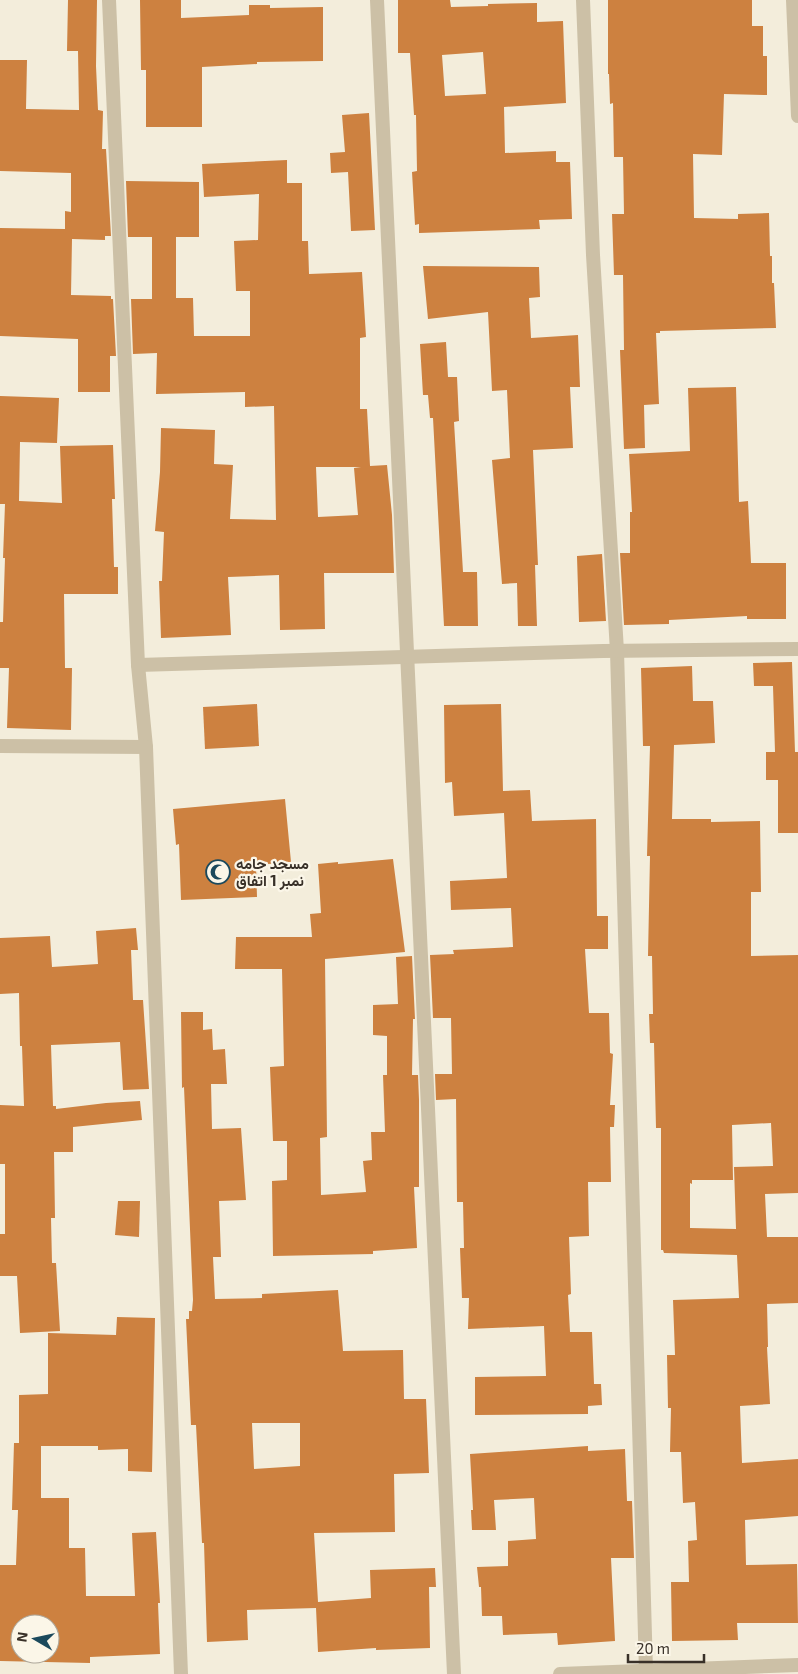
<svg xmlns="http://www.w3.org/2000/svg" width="798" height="1674" font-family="'Exo 2',Vazirmatn,sans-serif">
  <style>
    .building { fill: #cd8140; fill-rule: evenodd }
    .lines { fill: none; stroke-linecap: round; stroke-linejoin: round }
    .minor { stroke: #ccc0a6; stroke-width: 14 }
    .labels { text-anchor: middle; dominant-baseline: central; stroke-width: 4.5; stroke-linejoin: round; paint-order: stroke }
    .poi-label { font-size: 15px; font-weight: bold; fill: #383028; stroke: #fbf6e8; text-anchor: start }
  </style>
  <rect width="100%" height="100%" fill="#f3eddb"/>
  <g class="building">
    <polygon points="68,0 97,0 96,66 98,110 103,111 102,149 106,149 111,236 105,236 105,240 72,239 71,295 111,296 111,299 113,299 116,356 110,356 110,392 78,392 78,339 0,336 0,228 65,229 65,211 71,212 71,173 0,171 0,60 27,60 26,109 79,110 78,51 67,51"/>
    <polygon points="140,0 181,0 181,18 249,15 249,5 270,5 270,8 323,7 323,61 257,62 257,64 202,67 202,127 146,127 146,70 141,70"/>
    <path d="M 398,0 L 450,0 L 451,7 L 488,6 L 488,4 L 537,3 L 537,22 L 563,21 L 566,103 L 504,107 L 505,153 L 556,151 L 556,162 L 570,162 L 572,219 L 539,220 L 540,229 L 419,233 L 419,224 L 415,225 L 412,172 L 417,171 L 416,115 L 414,115 L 410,53 L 398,53 ZM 483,52 L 486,94 L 445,96 L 442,55 Z"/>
    <polygon points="608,0 752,0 752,26 763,26 763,56 767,56 767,95 724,94 722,155 693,154 694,218 738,219 738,214 769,213 770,256 772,256 772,283 774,283 776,328 660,331 660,333 656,333 659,404 644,405 645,448 624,449 620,350 624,350 623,275 614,275 612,214 624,214 623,157 614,157 613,103 610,104 609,74 608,74"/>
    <polygon points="369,113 375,230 351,231 348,172 331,173 330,153 345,152 342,115"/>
    <path d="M 287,160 L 287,183 L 302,183 L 302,241 L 308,241 L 309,274 L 362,272 L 366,337 L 360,338 L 360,409 L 367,409 L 370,466 L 387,465 L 392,515 L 394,573 L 324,573 L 325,629 L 280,630 L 279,575 L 228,577 L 231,635 L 161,638 L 159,581 L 162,581 L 164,532 L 155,531 L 160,472 L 161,428 L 215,430 L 214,464 L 233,465 L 230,519 L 276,520 L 274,406 L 245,407 L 245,392 L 156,394 L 157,353 L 133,354 L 131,299 L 152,299 L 152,237 L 128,237 L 126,181 L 199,182 L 199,237 L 176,237 L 176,298 L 193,298 L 194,336 L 250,336 L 250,291 L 236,291 L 234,241 L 258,240 L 259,194 L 204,197 L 202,164 ZM 316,467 L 361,467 L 354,468 L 358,515 L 318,517 Z"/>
    <polygon points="423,266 539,267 540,297 529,298 531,338 578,335 580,387 570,387 573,448 533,450 538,565 535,565 537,626 518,626 517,583 502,584 492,460 510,458 507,390 492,391 488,312 428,319"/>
    <polygon points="446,342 448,377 457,377 459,421 454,422 463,572 477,572 478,626 444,626 433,418 430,418 428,395 423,395 420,344"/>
    <polygon points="736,387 739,502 748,501 751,563 786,563 786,619 747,619 747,616 669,620 669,624 624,625 620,553 630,553 630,512 632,512 629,454 690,451 688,388"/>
    <polygon points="0,396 59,398 57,443 20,442 19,501 62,503 60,446 113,445 115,499 112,499 114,567 118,567 118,594 64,594 65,668 72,668 71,730 7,728 9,668 0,668 0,622 3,622 5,558 3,558 5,504 0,504"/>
    <polygon points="602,554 606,621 579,622 577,556"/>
    <polygon points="792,662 795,752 798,752 798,833 778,833 778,780 766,780 766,752 775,752 773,686 754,686 753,663"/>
    <path d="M 692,666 L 693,701 L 713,701 L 715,743 L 674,745 L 672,819 L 711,819 L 711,822 L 760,821 L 761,892 L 751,892 L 751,956 L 798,955 L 798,1193 L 765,1194 L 767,1237 L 798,1237 L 798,1303 L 767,1304 L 768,1347 L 767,1347 L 770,1404 L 740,1406 L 742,1463 L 798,1459 L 798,1516 L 745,1520 L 746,1565 L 797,1564 L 798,1623 L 737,1623 L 738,1640 L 672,1641 L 671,1582 L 689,1582 L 688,1541 L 697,1540 L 695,1502 L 683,1503 L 681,1452 L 670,1452 L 671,1408 L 668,1408 L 667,1355 L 675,1355 L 673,1300 L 739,1298 L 737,1255 L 664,1253 L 663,1250 L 661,1250 L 661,1128 L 656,1128 L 654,1043 L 650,1043 L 649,1014 L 653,1014 L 652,956 L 648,956 L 650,856 L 647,856 L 650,746 L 643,746 L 641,668 ZM 771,1123 L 773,1166 L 734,1167 L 736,1229 L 690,1228 L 690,1183 L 692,1184 L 692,1180 L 733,1180 L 732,1125 Z"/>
    <polygon points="257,704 259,746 205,749 203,707"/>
    <polygon points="501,704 503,791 530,790 532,821 596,819 597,916 608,916 608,949 585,949 589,1013 609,1013 610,1053 613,1054 610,1105 615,1105 614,1127 610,1127 611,1182 588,1182 589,1236 569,1237 571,1294 568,1295 570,1332 592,1332 594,1384 601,1384 602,1405 588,1406 588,1414 475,1415 475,1377 546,1376 544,1326 468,1329 469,1298 462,1298 460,1248 464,1248 463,1202 457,1202 456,1099 436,1100 435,1074 452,1074 451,1018 433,1018 430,955 454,954 453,950 513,947 511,908 451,910 450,881 507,878 504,813 454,816 452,782 445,783 444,705"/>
    <polygon points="285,799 291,862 256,865 257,897 181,900 179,844 176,845 173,809"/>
    <polygon points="393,859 405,952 325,959 327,1137 320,1138 321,1195 366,1192 363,1161 372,1160 371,1132 385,1132 383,1075 387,1075 387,1036 373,1035 373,1005 398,1004 396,957 412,956 415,1019 413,1019 412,1075 418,1075 419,1100 419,1187 414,1187 417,1248 373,1251 373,1254 273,1256 272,1181 287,1180 287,1141 273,1141 270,1067 284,1066 282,969 235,969 236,937 312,937 310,914 321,913 318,864 338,862 338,864"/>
    <polygon points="136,928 138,950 131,950 133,1000 143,1000 149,1089 123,1090 120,1042 51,1045 53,1106 56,1106 56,1109 106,1103 140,1101 142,1120 73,1127 73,1152 54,1152 55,1218 51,1218 52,1263 56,1263 60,1331 20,1333 17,1276 0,1276 0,1234 5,1234 5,1164 0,1164 0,1105 24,1106 22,1046 20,1046 19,993 0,994 0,938 50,936 52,967 98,964 96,931"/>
    <path d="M 181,1012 L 203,1012 L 203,1030 L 212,1029 L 213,1050 L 225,1049 L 227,1084 L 211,1084 L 212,1129 L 241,1128 L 246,1200 L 219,1201 L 221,1257 L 213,1257 L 215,1299 L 262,1298 L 262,1294 L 338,1290 L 343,1351 L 403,1350 L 404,1399 L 426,1399 L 429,1473 L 394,1474 L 395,1532 L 314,1533 L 318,1602 L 371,1598 L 370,1570 L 435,1568 L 436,1587 L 429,1587 L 430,1648 L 376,1650 L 376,1648 L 318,1652 L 316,1608 L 247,1610 L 248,1640 L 207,1642 L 204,1543 L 202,1543 L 196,1425 L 191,1425 L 186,1319 L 189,1319 L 189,1311 L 192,1311 L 193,1300 L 184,1087 L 182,1088 ZM 252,1423 L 300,1423 L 300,1466 L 254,1469 Z"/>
    <polygon points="118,1201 140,1201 139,1237 115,1235"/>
    <path d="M 117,1317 L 155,1318 L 152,1472 L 128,1471 L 128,1449 L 98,1450 L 98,1446 L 41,1446 L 41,1498 L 69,1498 L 69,1548 L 85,1548 L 86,1596 L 135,1596 L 132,1533 L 156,1532 L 160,1603 L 158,1603 L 160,1654 L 90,1657 L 90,1663 L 0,1661 L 0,1565 L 16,1565 L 18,1510 L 12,1510 L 14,1443 L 19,1443 L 19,1395 L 48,1394 L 48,1333 L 116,1335 ZM 20,1624 L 50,1624 L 50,1654 L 20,1654 Z"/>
    <polygon points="588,1446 588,1451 625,1449 627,1501 632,1501 634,1558 611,1558 615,1641 558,1645 557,1633 503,1635 502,1616 482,1616 481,1587 479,1587 477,1567 508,1566 508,1541 536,1539 534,1498 494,1500 496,1530 472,1530 471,1510 473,1510 470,1454"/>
  </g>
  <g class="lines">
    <g class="minor">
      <polyline points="109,0 138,665 146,747 181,1674"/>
      <polyline points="377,0 454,1674"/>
      <polyline points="583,0 593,255 617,651 646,1671"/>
      <polyline points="793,0 798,116"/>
      <polyline points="138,665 603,651 798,649"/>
      <polyline points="0,746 146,747"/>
      <polyline points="560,1674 798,1665"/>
    </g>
  </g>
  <defs>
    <g id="mosque-ring" transform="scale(1.25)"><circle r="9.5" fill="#fbf6e8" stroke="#1b495c" stroke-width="1.5"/><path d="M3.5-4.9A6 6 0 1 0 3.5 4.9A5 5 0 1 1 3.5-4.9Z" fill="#1b495c"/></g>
  </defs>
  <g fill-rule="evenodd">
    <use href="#mosque-ring" x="218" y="872"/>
  </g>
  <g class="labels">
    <g class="poi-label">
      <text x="236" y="863">مسجد جامه<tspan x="236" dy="17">نمبر 1 اتفاق</tspan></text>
    </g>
  </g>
  <g transform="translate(35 1639) rotate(279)"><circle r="24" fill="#fbf6e8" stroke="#ada79b"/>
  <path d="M0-4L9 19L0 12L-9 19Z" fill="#1b495c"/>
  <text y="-8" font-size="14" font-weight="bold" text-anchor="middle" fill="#383028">N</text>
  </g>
  <path d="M628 1654v8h76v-8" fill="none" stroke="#383028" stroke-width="2.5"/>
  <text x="636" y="1654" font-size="15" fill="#383028" stroke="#fbf6e8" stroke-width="4" paint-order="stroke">20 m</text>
</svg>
